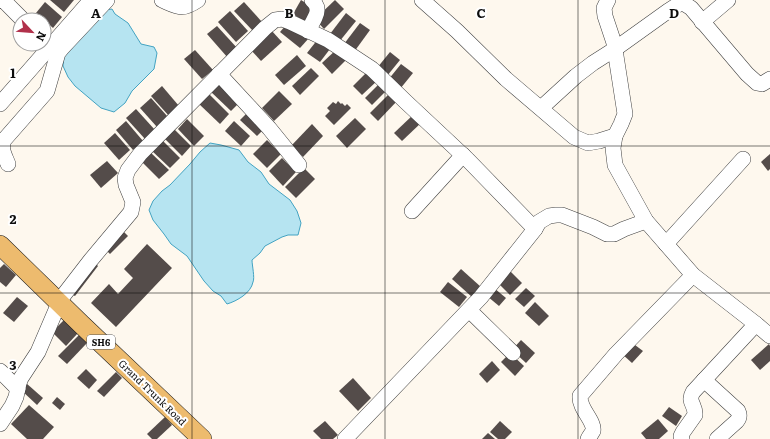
<svg xmlns="http://www.w3.org/2000/svg" width="770" height="439" font-family="Literata,serif">
  <style>
    .water { fill: #b6e4f1; stroke: #43a3c2 }
    .building { fill: #544c4a }
    .lines { fill: none; stroke-linecap: round; stroke-linejoin: round }
    .minor-casing { stroke: #404040; stroke-width: 16 }
    .major-casing { stroke: #1e1e1e; stroke-width: 20 }
    .minor { stroke: #fff; stroke-width: 15 }
    .major { stroke: #edbb6e; stroke-width: 19 }
    .grid { fill: none; stroke: #0d0d0d; stroke-width: 1; stroke-opacity: 0.55 }
    .labels { text-anchor: middle; dominant-baseline: central; stroke-width: 4; stroke-linejoin: round; paint-order: stroke }
    .shield { fill: #fff; stroke: #565656; stroke-width: 1 }
    .shield-label { font-size: 9px; font-weight: bold; fill: #0d0d0d }
    .street-label { font-size: 10px; fill: #0d0d0d; stroke: #fff }
    .grid-label { font-size: 13px; text-anchor: middle; font-weight: bold; fill: #0d0d0d; stroke: #fff; stroke-width: 4; stroke-linejoin: round; paint-order: stroke }
  </style>
  <rect width="100%" height="100%" fill="#fef8ee"/>
  <g class="water">
    <polygon points="112,9 115,14 128,23 141,44 154,47 157,53 154,69 132,91 125,103 114,112 101,108 75,86 68,77 63,66 64,54 105,10"/>
    <path d="M 210,143 L 221,145 L 239,150 L 248,162 L 261,172 L 269,184 L 290,200 L 297,211 L 301,223 L 298,235 L 288,235 L 282,237 L 265,246 L 260,253 L 252,260 C 252,265 255,278 253,282 C 251,293 237,301 227,304 L 221,296 L 213,291 L 204,281 L 187,256 L 171,244 L 164,234 L 153,220 L 149,210 L 153,201 L 162,191 L 170,185 L 190,164 L 200,152 Z"/>
  </g>
  <g class="building">
    <polygon points="50,0 74,0 64,12"/>
    <polygon points="301,0 314,8 305,22 293,14"/>
    <polygon points="335,0 344,9 324,29 315,19"/>
    <polygon points="45,2 62,17 53,28 36,13"/>
    <polygon points="244,2 262,22 253,31 234,11"/>
    <polygon points="230,11 248,31 236,42 218,22"/>
    <polygon points="346,13 356,21 339,42 330,34"/>
    <polygon points="360,23 370,30 354,52 344,44"/>
    <polygon points="286,25 309,38 300,48 280,32"/>
    <polygon points="217,26 238,49 228,58 207,34"/>
    <polygon points="271,30 282,42 261,61 250,49"/>
    <polygon points="318,39 330,49 320,62 307,53"/>
    <polygon points="338,48 348,58 332,74 322,63"/>
    <polygon points="195,50 213,70 202,79 184,59"/>
    <polygon points="390,52 400,60 387,76 377,68"/>
    <polygon points="297,55 306,66 284,85 275,75"/>
    <polygon points="401,64 413,73 400,89 388,80"/>
    <polygon points="311,68 319,76 300,95 292,86"/>
    <polygon points="369,70 378,80 362,95 353,86"/>
    <polygon points="219,81 240,102 231,111 209,90"/>
    <polygon points="381,82 388,89 372,105 365,98"/>
    <polygon points="162,86 179,106 169,116 151,96"/>
    <polygon points="279,91 292,104 274,121 262,108"/>
    <polygon points="392,91 399,99 378,121 370,113"/>
    <polygon points="208,93 229,114 220,124 198,103"/>
    <polygon points="151,98 168,117 157,127 140,108"/>
    <polygon points="338,101 341,104 342,103 345,106 347,104 351,108 334,125 325,116 330,111 327,108 333,102 336,104"/>
    <polygon points="136,109 155,130 145,139 126,118"/>
    <polygon points="248,112 265,128 257,136 240,120"/>
    <polygon points="414,114 422,122 402,141 394,133"/>
    <polygon points="355,118 366,129 347,148 336,136"/>
    <polygon points="187,119 204,136 194,146 178,129"/>
    <polygon points="126,121 143,141 133,150 116,130"/>
    <polygon points="234,121 250,136 241,146 225,131"/>
    <polygon points="312,124 323,136 303,157 291,146"/>
    <polygon points="173,128 191,146 182,156 164,138"/>
    <polygon points="115,133 130,150 119,160 104,143"/>
    <polygon points="161,139 180,158 170,168 151,150"/>
    <polygon points="267,140 281,154 267,168 253,154"/>
    <polygon points="150,152 169,170 159,179 141,161"/>
    <polygon points="770,154 770,169 768,171 761,162"/>
    <polygon points="282,158 296,172 283,186 269,171"/>
    <polygon points="107,161 118,173 101,188 90,175"/>
    <polygon points="304,168 315,179 296,198 285,187"/>
    <polygon points="121,229 128,236 110,254 103,247"/>
    <polygon points="147,244 172,268 116,327 91,303 109,284 118,294 133,278 124,269"/>
    <polygon points="93,261 98,266 75,296 69,293"/>
    <polygon points="4,264 16,275 6,287 0,282 0,268"/>
    <polygon points="461,269 481,287 472,297 452,279"/>
    <polygon points="509,270 522,283 510,295 497,282"/>
    <polygon points="448,282 467,297 459,307 440,292"/>
    <polygon points="494,288 506,298 499,306 487,296"/>
    <polygon points="526,288 535,296 524,307 515,299"/>
    <polygon points="17,297 28,306 14,322 3,313"/>
    <polygon points="535,302 549,316 539,326 525,313"/>
    <polygon points="64,320 78,333 66,346 52,332"/>
    <polygon points="79,335 87,343 67,364 58,356"/>
    <polygon points="521,340 535,353 526,363 512,350"/>
    <polygon points="631,342 643,351 632,363 621,353"/>
    <polygon points="769,344 770,346 770,361 760,370 751,360"/>
    <polygon points="510,353 524,366 515,376 501,362"/>
    <polygon points="492,361 500,370 487,383 479,374"/>
    <polygon points="86,369 97,380 89,389 77,378"/>
    <polygon points="116,372 122,378 104,397 97,391"/>
    <polygon points="353,378 371,398 358,411 339,391"/>
    <polygon points="26,383 43,398 37,405 20,389"/>
    <polygon points="57,397 65,404 60,410 52,403"/>
    <polygon points="29,405 54,427 43,439 27,439 11,424"/>
    <polygon points="669,407 682,416 676,426 662,416"/>
    <polygon points="165,417 172,425 157,439 152,439 147,434"/>
    <polygon points="658,419 668,431 659,439 646,439 641,433"/>
    <polygon points="325,421 338,435 333,439 321,439 313,431"/>
    <polygon points="500,421 512,432 505,439 498,439 490,432"/>
    <polygon points="488,433 495,439 482,439"/>
  </g>
  <g class="lines">
    <g class="minor-casing">
      <g id="minor">
        <polyline points="3,0 23,20"/>
        <path d="M 162,0 C 178,7 182,11 198,0"/>
        <polyline points="422,0 457,31 506,79 574,137 588,143 599,141 615,136"/>
        <polyline points="608,0 604,8 605,16 614,43 625,114 621,124 615,136 613,148 615,165 646,221 693,275 756,324 770,336"/>
        <polyline points="702,22 728,0"/>
        <path d="M 308,31 C 311,25 318,14 317,9 C 317,5 314,2 312,0"/>
        <polyline points="219,74 269,128 299,165"/>
        <polyline points="0,104 91,0"/>
        <polyline points="541,108 576,76 593,63 615,49 668,11 679,4 683,3 691,8 747,74 757,83 762,84 770,79"/>
        <path d="M 8,164 C 5,156 0,149 4,140 L 47,91 L 58,53 L 62,48 L 107,0"/>
        <polyline points="412,211 463,155"/>
        <polyline points="666,244 743,159"/>
        <polyline points="469,310 513,353"/>
        <polyline points="0,371 18,389"/>
        <path d="M 704,380 L 738,411 C 740,415 740,417 737,421 L 717,439"/>
        <polyline points="0,424 12,406 16,397 19,383 21,378 38,352 59,303 63,296 90,261 131,212 133,202 126,185 125,178 128,170 140,154 265,28 275,20 282,19 290,22 328,40 372,69 406,102 467,159 535,229"/>
        <polyline points="345,439 481,297 535,229 539,222 549,216 556,215 562,215 593,227 607,234 614,234 624,229 646,221"/>
        <path d="M 588,439 C 589,437 592,433 593,431 C 595,421 579,409 580,396 L 616,354 L 693,275"/>
        <path d="M 682,439 L 681,436 L 683,432 L 695,415 C 696,405 687,402 693,392 L 756,324"/>
      </g>
    </g>
    <g class="major-casing">
      <polyline id="major" points="0,245 81,324 202,439"/>
    </g>
    <use href="#minor" class="minor"/>
    <use href="#major" class="major"/>
  </g>
  <path class="grid" d="M 192,0 L 192,439M 385,0 L 385,439M 578,0 L 578,439M 0,146 L 770,146M 0,293 L 770,293"/>
  <g class="labels">
    <rect class="shield" x="87" y="335" width="28" height="14" rx="3"/>
    <g class="shield-label">
      <text x="101" y="342">SH6</text>
    </g>
    <g class="street-label">
      <text transform="translate(153 392) rotate(44)">Grand Trunk Road</text>
    </g>
  </g>
  <g class="grid-label">
    <text x="96" y="18">A</text>
    <text x="289" y="18">B</text>
    <text x="481" y="18">C</text>
    <text x="674" y="18">D</text>
    <text x="13" y="78">1</text>
    <text x="13" y="224">2</text>
    <text x="13" y="370">3</text>
  </g>
  <g transform="translate(32 32) rotate(116)"><circle r="19" fill="#ffffff" stroke="#9e9e9e"/>
  <path d="M0-3L7 15L0 10L-7 15Z" fill="#b1304a"/>
  <text y="-6" font-size="11" font-weight="bold" text-anchor="middle" fill="#0d0d0d">N</text>
  </g>
</svg>
